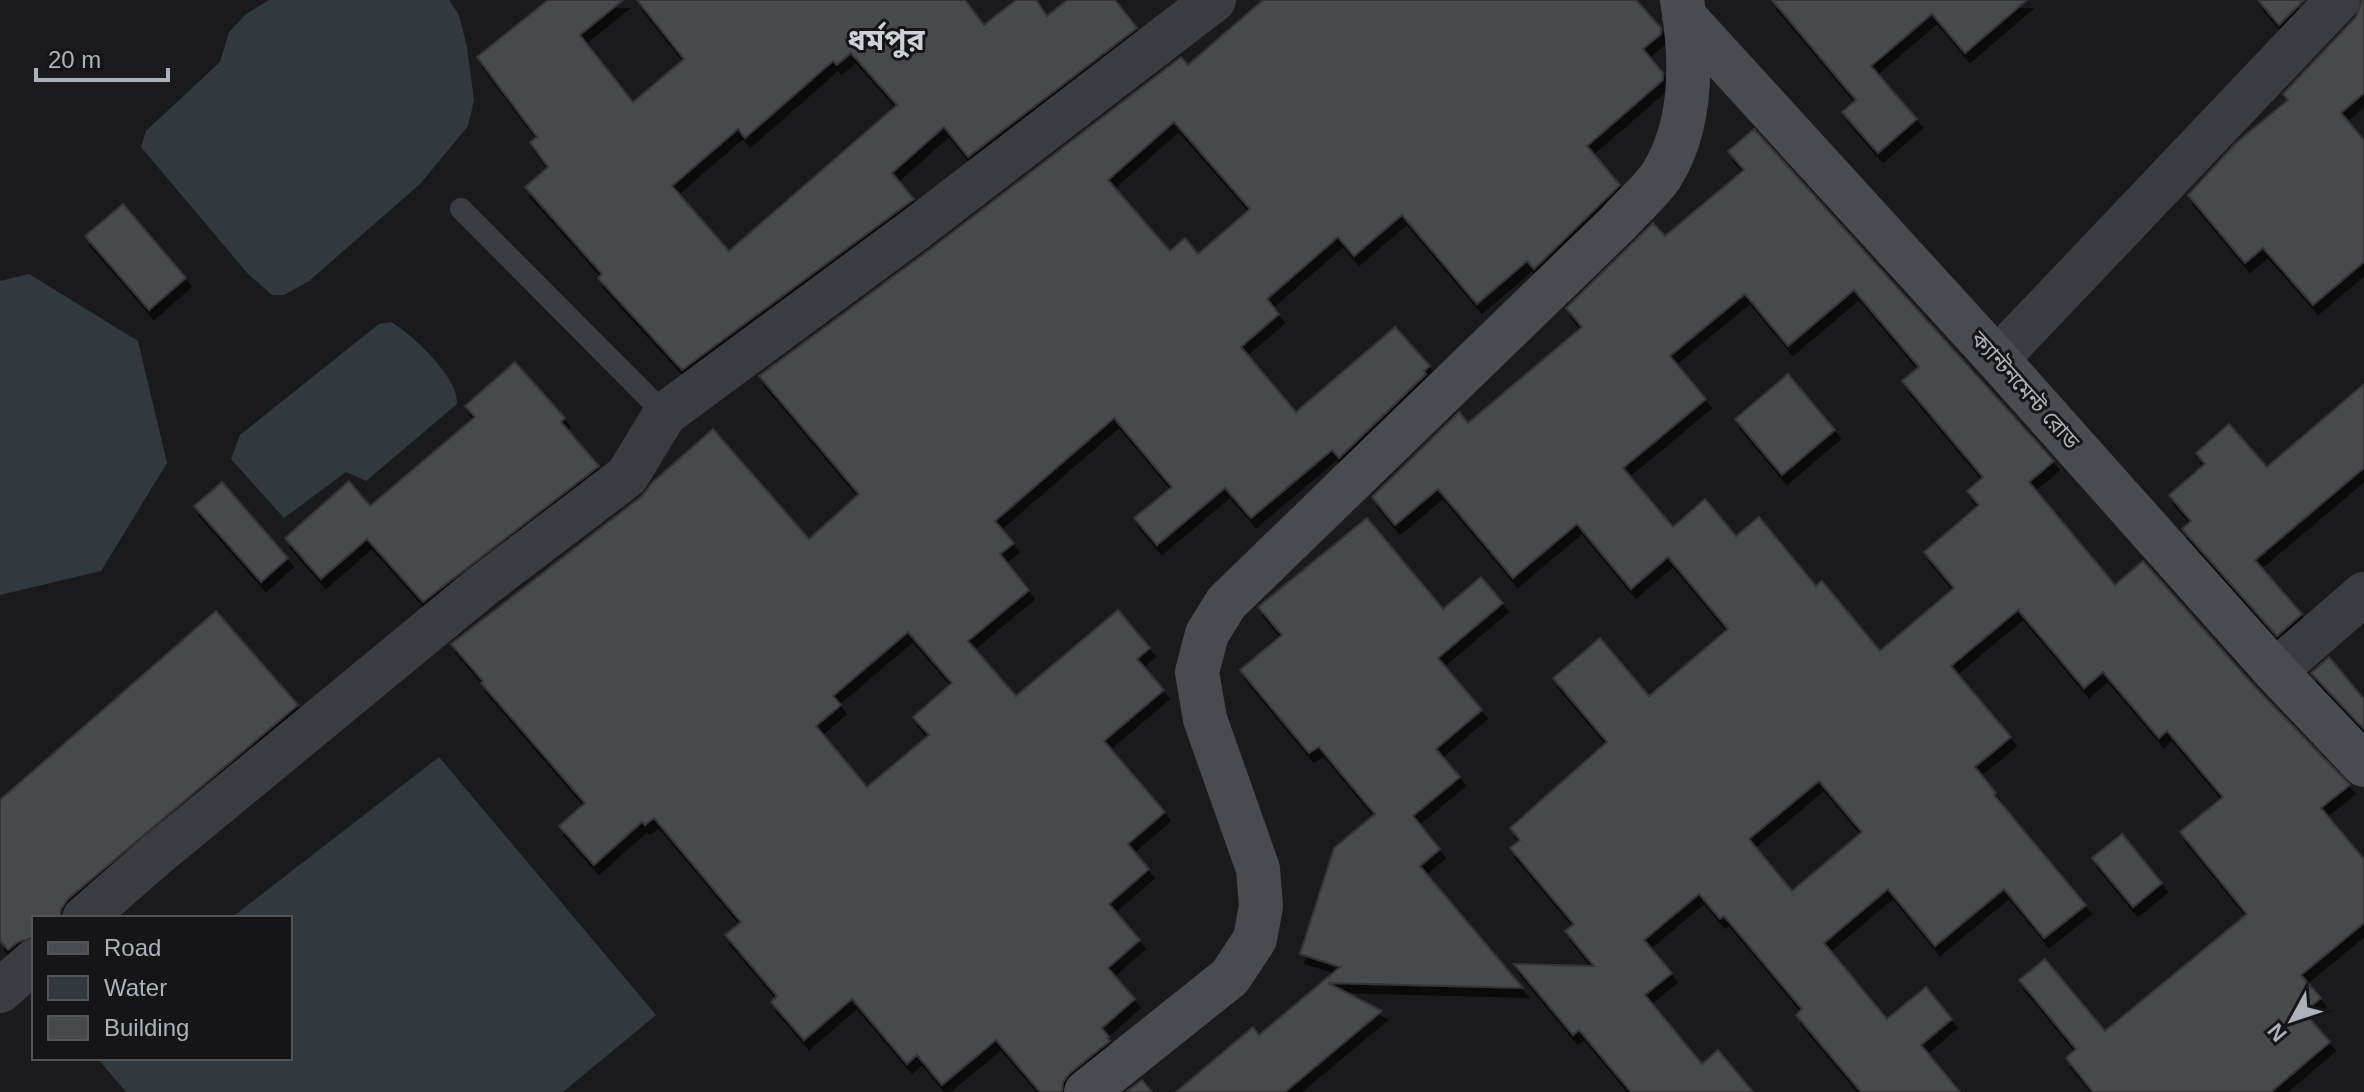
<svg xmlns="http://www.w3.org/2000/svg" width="2364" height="1092" font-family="Helvetica,'Noto Sans Bengali',sans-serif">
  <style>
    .water { fill: #31393f }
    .building { fill: #47484c; stroke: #343438; stroke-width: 2; fill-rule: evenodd; filter: url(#shadow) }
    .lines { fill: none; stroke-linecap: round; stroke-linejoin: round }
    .service { stroke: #3b3c41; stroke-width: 22 }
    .minor { stroke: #3b3c41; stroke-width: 44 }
    .secondary { stroke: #494b50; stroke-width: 44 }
    .labels { text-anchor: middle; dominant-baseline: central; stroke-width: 6; stroke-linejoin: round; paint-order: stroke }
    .street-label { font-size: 22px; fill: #adb2ba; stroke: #151517 }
    .district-label { font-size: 30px; font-weight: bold; fill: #ced1d7; stroke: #151517 }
  </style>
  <defs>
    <filter id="shadow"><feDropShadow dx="5" dy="9" stdDeviation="0" flood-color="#0009"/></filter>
  </defs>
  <rect width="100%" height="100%" fill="#1a1a1c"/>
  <g class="water">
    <polygon points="269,0 449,0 459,15 467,47 474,100 468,126 420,184 309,281 284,295 272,295 249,275 141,147 146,131 220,62 229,32 246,14"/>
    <polygon points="29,274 138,341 167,463 101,571 0,595 0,281"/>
    <path d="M 391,322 C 412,334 460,379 457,404 L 366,481 L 346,472 L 284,518 L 231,459 L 240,435 L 379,324 Z"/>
    <polygon points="439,757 656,1015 563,1092 126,1092 97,1058 290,1058 290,918 231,918"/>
  </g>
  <g class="building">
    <path d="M 548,0 L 623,0 L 580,35 L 633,102 L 684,59 L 637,0 L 965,0 L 984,25 L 1016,0 L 1036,0 L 1047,16 L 1067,0 L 1115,0 L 1137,28 L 968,157 L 944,127 L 892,173 L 914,199 L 682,370 L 598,278 L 602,274 L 525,187 L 548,167 L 530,142 L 537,137 L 477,57 ZM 851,53 L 897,105 L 729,251 L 672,186 L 738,129 L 745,138 L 833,61 L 837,65 Z"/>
    <path d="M 1263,0 L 1636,0 L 1661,28 L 1661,34 L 1643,49 L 1663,73 L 1663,80 L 1587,146 L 1620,185 L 1534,269 L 1527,261 L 1477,304 L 1402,215 L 1354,256 L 1338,237 L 1267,299 L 1279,314 L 1241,347 L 1296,412 L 1395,327 L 1430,366 L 1424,371 L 1426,374 L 1339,458 L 1332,450 L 1251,518 L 1225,488 L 1157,545 L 1134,518 L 1172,487 L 1114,418 L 995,521 L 1014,543 L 1000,554 L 1029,590 L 968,641 L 1016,696 L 1118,610 L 1150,648 L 1137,659 L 1164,690 L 1104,741 L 1165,812 L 1128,844 L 1149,869 L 1109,904 L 1140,940 L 1108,968 L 1135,999 L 1102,1028 L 1109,1037 L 1107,1038 L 1110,1041 L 1070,1073 L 1063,1082 L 1062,1092 L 1040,1092 L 996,1040 L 942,1085 L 917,1055 L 907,1064 L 852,999 L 804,1040 L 771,1002 L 777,996 L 725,935 L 741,922 L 654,818 L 645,825 L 642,822 L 594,865 L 559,826 L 585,803 L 481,683 L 483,681 L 451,644 L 642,496 L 653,482 L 713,429 L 809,539 L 859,494 L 759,376 L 936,245 L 1181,57 L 1188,65 ZM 1174,122 L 1250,209 L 1198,254 L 1185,238 L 1170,251 L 1108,180 ZM 908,632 L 952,683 L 913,717 L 929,735 L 867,787 L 816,726 L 841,705 L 833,696 Z"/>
    <polygon points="1772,0 2027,0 1965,53 1932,14 1871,66 1917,119 1878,153 1842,112 1856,100"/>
    <polygon points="2258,0 2304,0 2279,25"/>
    <polygon points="2362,0 2364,0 2364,93 2341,113 2364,140 2364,262 2313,305 2263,248 2245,263 2188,195 2236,143 2288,100 2283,94 2356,17"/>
    <path d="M 1754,129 L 2054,461 L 2029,482 L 2115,585 L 2143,561 L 2256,688 L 2350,785 L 2321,808 L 2364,859 L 2364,923 L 2301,975 L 2321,998 L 2304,1012 L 2330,1042 L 2271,1092 L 2093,1092 L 2066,1058 L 2076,1049 L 2019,980 L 2045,959 L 2105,1031 L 2247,914 L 2180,832 L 2223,797 L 2167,731 L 2159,738 L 2103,672 L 2084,688 L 2018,610 L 1951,666 L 2011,737 L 1975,767 L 1996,793 L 1994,795 L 2086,905 L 2044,938 L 2004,889 L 1935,946 L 1888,889 L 1824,943 L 1887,1019 L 1926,987 L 1952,1019 L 1921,1045 L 1960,1092 L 1861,1092 L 1796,1015 L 1802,1009 L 1724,916 L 1720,919 L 1699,894 L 1644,940 L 1672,973 L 1645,995 L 1702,1064 L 1718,1050 L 1753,1092 L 1631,1092 L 1579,1030 L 1573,1035 L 1514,964 L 1594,966 L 1565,931 L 1574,924 L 1510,848 L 1520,840 L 1510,828 L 1607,742 L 1553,678 L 1600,638 L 1649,696 L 1728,629 L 1668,557 L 1631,589 L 1577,524 L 1513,578 L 1438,489 L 1395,525 L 1372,497 L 1459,412 L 1468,423 L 1582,327 L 1566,308 L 1653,223 L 1665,236 L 1744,170 L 1728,151 ZM 1854,290 L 1919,367 L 1902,381 L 1983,477 L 1967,491 L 1979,505 L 1924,552 L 1954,588 L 1880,651 L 1822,581 L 1816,586 L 1759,517 L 1736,536 L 1705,499 L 1673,527 L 1623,468 L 1706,399 L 1670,356 L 1745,294 L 1788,346 ZM 1819,781 L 1862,832 L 1792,891 L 1749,839 Z"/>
    <polygon points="123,204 186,278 149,310 85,236"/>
    <polygon points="515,362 565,418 561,422 599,466 423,602 367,539 321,579 285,538 349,481 370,506 475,417 465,406"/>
    <polygon points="1788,374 1835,430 1782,475 1735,419"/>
    <polygon points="2364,384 2364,468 2255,560 2302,614 2277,636 2182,529 2191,521 2169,495 2205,464 2196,453 2229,424 2267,467"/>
    <polygon points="222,482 288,558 261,582 194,506"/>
    <polygon points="1367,518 1443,609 1481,577 1503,603 1438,658 1482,710 1436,749 1460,777 1413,816 1440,849 1420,866 1523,988 1328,983 1382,1011 1285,1092 1176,1092 1253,1027 1259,1035 1340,967 1300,954 1334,848 1375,814 1319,747 1309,753 1240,670 1282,635 1258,607"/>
    <polygon points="216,611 298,705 68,899 61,909 60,918 34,918 34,937 18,942 8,950 0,941 0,800"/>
    <polygon points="2329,657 2364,699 2364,729 2311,673"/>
    <polygon points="2122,834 2162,883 2133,907 2092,858"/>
    <polygon points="1142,1080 1152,1092 1126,1092"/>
  </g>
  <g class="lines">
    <polyline class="service" points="461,209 665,414"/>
    <g class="minor">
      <polyline points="1997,359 2338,0"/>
      <polyline points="2275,671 2364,594"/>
      <polyline points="84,918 156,855 481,587 627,476 665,414 921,225 1214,0"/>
      <polyline points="0,991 34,961"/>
    </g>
    <g class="secondary">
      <polyline points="1684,16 1997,359 2275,671 2364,765"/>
      <path d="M 1086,1092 L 1230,977 L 1255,939 L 1261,906 L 1258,869 L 1205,719 L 1197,672 L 1207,634 L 1226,603 L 1619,222 C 1632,207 1650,192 1661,176 C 1694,124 1692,58 1682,0"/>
    </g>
  </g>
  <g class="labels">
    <g class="street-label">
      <text transform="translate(2025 390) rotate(48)">ক্যান্টনমেন্ট রোড</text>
    </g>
    <g class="district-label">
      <text x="886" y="39">ধর্মপুর</text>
    </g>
  </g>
  <rect x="32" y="916" width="260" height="144" fill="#151517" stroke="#525458" stroke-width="2"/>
  <rect x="48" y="942" width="40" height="12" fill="#494b50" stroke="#525458" stroke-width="2"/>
  <text x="104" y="956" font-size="24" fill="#adb2ba">Road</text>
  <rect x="48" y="976" width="40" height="24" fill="#31393f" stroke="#525458" stroke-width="2"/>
  <text x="104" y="996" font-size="24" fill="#adb2ba">Water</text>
  <rect x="48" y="1016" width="40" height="24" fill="#47484c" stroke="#525458" stroke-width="2"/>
  <text x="104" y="1036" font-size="24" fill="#adb2ba">Building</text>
  <g transform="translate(2292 1020) rotate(230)" stroke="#151517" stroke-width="6" paint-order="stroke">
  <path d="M0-6L14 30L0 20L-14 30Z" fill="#adb2ba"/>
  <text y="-12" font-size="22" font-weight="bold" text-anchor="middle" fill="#adb2ba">N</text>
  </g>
  <path d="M36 68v12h132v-12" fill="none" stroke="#adb2ba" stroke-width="4"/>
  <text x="48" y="68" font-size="24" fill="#adb2ba" stroke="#151517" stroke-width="6" paint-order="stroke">20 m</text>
</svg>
